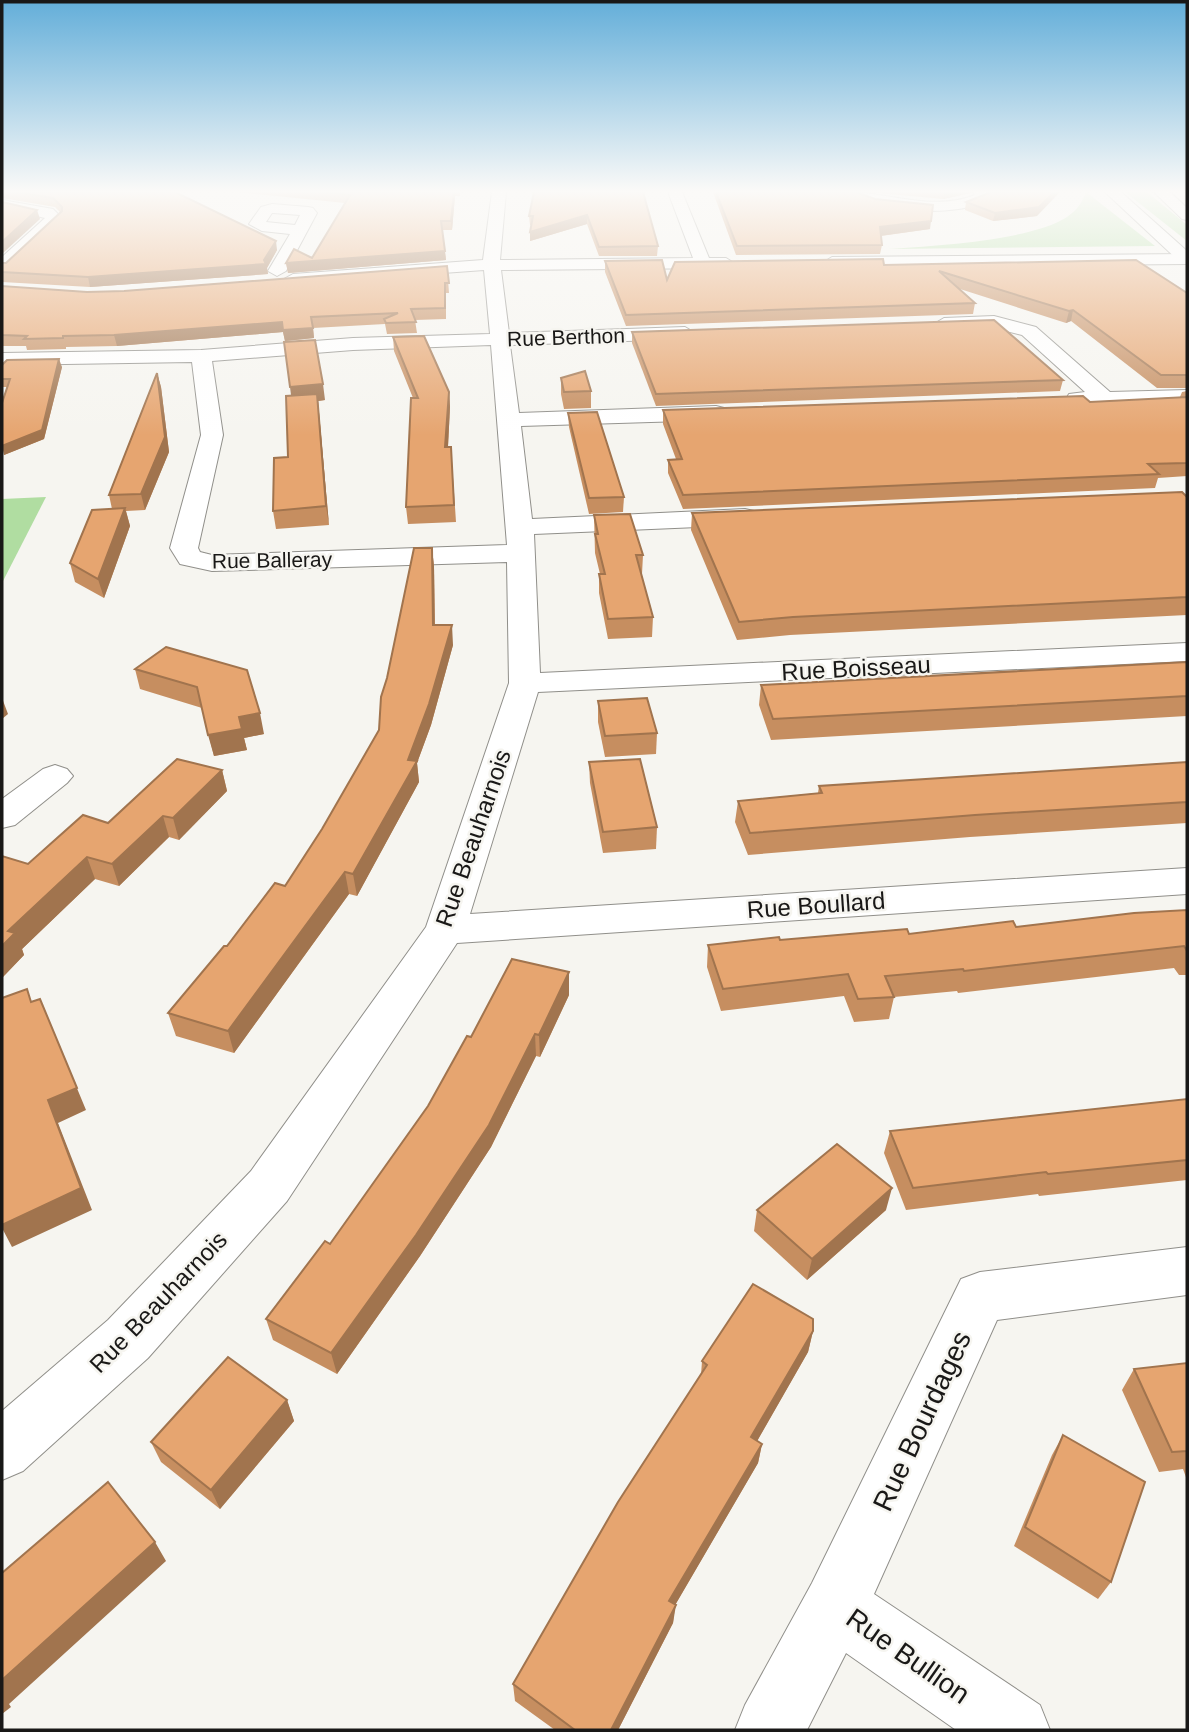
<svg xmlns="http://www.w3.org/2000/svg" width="1189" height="1732" font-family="Arial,sans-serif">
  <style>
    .green { fill: #b0dda1 }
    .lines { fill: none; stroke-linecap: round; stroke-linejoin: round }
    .minor-casing { stroke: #908f8a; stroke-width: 2 }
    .major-casing { stroke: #908f8a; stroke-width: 2 }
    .minor { fill: #fff; fill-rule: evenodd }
    .major { fill: #fff; fill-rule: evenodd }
    .wall { fill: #c68e60 }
    .shaded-wall { fill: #a1744e }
    .building { fill: #e6a570; stroke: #a1744e; stroke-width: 2 }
    .labels { text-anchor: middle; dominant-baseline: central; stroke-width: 5; stroke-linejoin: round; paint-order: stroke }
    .far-street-label { font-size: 21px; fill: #191817; stroke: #f6f5f0 }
    .street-label { font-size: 24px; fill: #191817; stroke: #f6f5f0 }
    .near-street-label { font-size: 28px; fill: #191817; stroke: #f6f5f0 }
  </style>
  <rect width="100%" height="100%" fill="#f6f5f0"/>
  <g class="green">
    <path d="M 1086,192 L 1155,246 L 888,249 C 932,246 1030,241 1067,217 C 1077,210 1082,203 1086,192 Z"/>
    <polygon points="1125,192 1147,192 1187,225 1187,241"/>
    <polygon points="46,497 2,583 2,499"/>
  </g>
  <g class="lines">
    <g class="minor-casing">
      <g id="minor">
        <path d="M 492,192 L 506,192 L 500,260 L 693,258 L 668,192 L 682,192 L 709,258 L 726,258 L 734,263 L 726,268 L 501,270 L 509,333 L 685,327 L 695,333 L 685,339 L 510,345 L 519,413 L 716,406 L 724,408 L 727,413 L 724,418 L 716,420 L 521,426 L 532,519 L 745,509 L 754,511 L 758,517 L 754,523 L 745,525 L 534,534 L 540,673 L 1187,643 L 1187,661 L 538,692 L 470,914 L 1187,868 L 1187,894 L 457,943 L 287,1201 L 148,1358 L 23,1471 L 2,1480 L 2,1411 L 108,1320 L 251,1171 L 426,927 L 509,683 L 507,562 L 212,571 L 180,564 L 170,548 L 201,435 L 192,362 L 2,365 L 2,353 L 201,350 L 353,338 L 490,334 L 484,270 L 293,284 L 284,279 L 293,274 L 483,260 ZM 491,345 L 507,545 L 212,555 L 200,552 L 198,548 L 223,435 L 212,361 L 353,350 Z"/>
        <path d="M 846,192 C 889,192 932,212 975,195 L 973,192 L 988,192 L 991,197 C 969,219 868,213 846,192 Z"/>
        <polygon points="2,200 53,209 62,218 8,270 2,271 2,257 45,218 2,208"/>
        <path d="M 272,204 L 308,207 L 313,208 L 317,213 L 286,271 L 277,276 L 268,271 L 290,234 L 262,231 L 249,224 L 261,207 ZM 272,213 L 273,213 L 300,215 L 295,225 L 266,222 Z"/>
        <polygon points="1187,254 1187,264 832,267 824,262 832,257"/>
        <polygon points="994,316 1036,327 1110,392 1187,390 1187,402 1069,404 1066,399 1069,394 1085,392 1022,335 994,328 944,330 934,324 944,318"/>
        <polygon points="55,765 67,769 73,776 67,783 15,825 2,828 2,799 43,769"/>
        <polygon points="1187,1247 1187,1295 997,1320 874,1594 1040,1705 1050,1730 956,1730 846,1653 807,1730 735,1730 745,1705 812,1583 961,1279 980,1272"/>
      </g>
    </g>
    <g class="major-casing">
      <g id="major">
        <polygon points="1105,192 1121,192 1187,251 1187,264 1181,263"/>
        <polygon points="1154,192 1170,192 1187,208 1187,220 1182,219"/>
      </g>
    </g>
    <use href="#minor" class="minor"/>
    <use href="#major" class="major"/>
  </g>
  <g class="wall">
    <polygon points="2,192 175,192 277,250 267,268 268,274 90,287 2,282 2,263 6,263 60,212 55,207 2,198"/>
    <polygon points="236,192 460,192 460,196 455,196 452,230 442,230 446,260 288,273 286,263 312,258 345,203"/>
    <polygon points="534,192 658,246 657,256 599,256 587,224 530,241 531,225 530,225 529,216"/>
    <polygon points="713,192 856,192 930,229 881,236 882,245 880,254 736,255"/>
    <polygon points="867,192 971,192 971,193 943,199"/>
    <polygon points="966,202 1037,216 993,221 965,210"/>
    <polygon points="605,261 667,280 884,265 1187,293 1187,388 1157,388 1071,321 1066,323 960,289 975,303 973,314 626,326 605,272"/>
    <polygon points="447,266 449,293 446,293 446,319 415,320 417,333 387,334 385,324 313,328 314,338 285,341 283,332 117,346 66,347 66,349 27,350 26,346 2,346 2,286 87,292 124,291"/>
    <polygon points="632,332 1063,380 1060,391 656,406 632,343"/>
    <polygon points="393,337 449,392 450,407 448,447 451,447 456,522 408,524 406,507 413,398 394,351"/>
    <polygon points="2,365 62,367 44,439 4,455 7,387 2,387"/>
    <polygon points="157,373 161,387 169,452 145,510 126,511 130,526 104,598 75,582 70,563 112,509 109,495"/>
    <polygon points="561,378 591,391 591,408 564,409 561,394"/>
    <polygon points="1187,391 1187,476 1158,478 1155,488 683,509 668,473 668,460 676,459 663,424 663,410 1090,402 1180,397 1182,392"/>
    <polygon points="286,396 325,400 318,401 329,525 276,529 273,511 288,457"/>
    <polygon points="568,413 624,497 623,512 589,514 569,427"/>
    <polygon points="1187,497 1187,615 790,635 737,640 691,530 692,513"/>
    <polygon points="594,515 643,555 642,574 641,574 653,617 652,637 608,639 599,593 599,574 600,574 595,553"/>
    <polygon points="432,548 434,567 435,625 453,645 431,725 417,763 419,782 357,896 349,894 234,1053 176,1036 168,1013 227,946 285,886 322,829 379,730"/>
    <polygon points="166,647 264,734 244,738 247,750 214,756 202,708 140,689 135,669"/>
    <polygon points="1187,662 1187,716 771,740 759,705 761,685"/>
    <polygon points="598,701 657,733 656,754 605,757 598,722"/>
    <polygon points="589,762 657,827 656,849 603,853 590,783"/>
    <polygon points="1187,762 1187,823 970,837 748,855 735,822 738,801 818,793 819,786"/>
    <polygon points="222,770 227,791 179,840 169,837 119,886 95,879 22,949 24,955 2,978 2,856 28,864 108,823"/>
    <polygon points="1187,910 1187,975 1179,975 1174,968 958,993 957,991 894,997 889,1019 854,1022 844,996 721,1011 707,967 708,945 909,934 1016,927"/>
    <polygon points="569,972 569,995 540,1057 536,1056 491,1147 420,1256 337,1374 273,1340 266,1319 330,1244 428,1106 471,1037"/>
    <polygon points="1187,1099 1187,1180 1039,1196 1038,1194 906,1210 884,1153 890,1131"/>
    <polygon points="757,1210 886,1210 807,1280 754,1231"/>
    <polygon points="813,1331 808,1352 757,1441 762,1444 758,1463 675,1605 673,1623 618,1730 555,1730 515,1701 513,1684 701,1375 702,1361"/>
    <polygon points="1187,1363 1187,1480 1183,1469 1159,1472 1122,1390 1134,1369"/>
    <polygon points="287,1400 294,1421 220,1509 161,1462 151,1442"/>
    <polygon points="1063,1435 1111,1582 1098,1599 1014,1546 1052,1455"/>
  </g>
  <g class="shaded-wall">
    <polygon points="454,192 455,196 452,230 451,221"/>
    <polygon points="944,192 971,192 971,193 943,199"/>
    <polygon points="1054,192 1060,192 1037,216 993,221 995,213"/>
    <polygon points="37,210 40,219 2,254 2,242"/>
    <polygon points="587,215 587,224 530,241 530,232"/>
    <polygon points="931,221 930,229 879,236 880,227"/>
    <polygon points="276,241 277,250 267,268 268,274 90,287 88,277 264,260"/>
    <polygon points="445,251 446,260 288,273 286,263"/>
    <polygon points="1073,310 1071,321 1066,323 1069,311"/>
    <polygon points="282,322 313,328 314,338 285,341 283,332 117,346 114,335"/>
    <polygon points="59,359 62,367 44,439 4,455 2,446"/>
    <polygon points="157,373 161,387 169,452 145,510 141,494"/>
    <polygon points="323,384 325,400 318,401 329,525 326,506 292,403 290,387"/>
    <polygon points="449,392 450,407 447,464 445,447"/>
    <polygon points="125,508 130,526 104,598 98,579"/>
    <polygon points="432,548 434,567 435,645 433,625"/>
    <polygon points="452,625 453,645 431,725 417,763 419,782 357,896 353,874 408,760"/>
    <polygon points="2,698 8,714 2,719"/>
    <polygon points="260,713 264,734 244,738 247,750 214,756 208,735 239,717"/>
    <polygon points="222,770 227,791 179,840 173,818"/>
    <polygon points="163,816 169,837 119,886 112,864"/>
    <polygon points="87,857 95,879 22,949 24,955 2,978 2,946 8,931"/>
    <polygon points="345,872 349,894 234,1053 228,1031"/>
    <polygon points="569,972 569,995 540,1057 539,1035"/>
    <polygon points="40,999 86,1110 58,1123 92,1210 12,1247 2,1228 2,1225"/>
    <polygon points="535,1034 536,1056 491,1147 420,1256 337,1374 331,1353"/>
    <polygon points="892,1188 886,1210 807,1280 812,1259"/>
    <polygon points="813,1331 808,1352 748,1457 751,1437"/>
    <polygon points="287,1400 294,1421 220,1509 211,1490"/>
    <polygon points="762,1444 758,1463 667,1619 669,1601"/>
    <polygon points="155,1542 166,1561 9,1704 11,1707 2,1714 2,1680"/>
    <polygon points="676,1605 673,1623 618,1730 611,1730"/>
  </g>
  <g class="building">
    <polygon points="15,192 175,192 276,241 264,260 266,264 88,277 2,272 2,263 6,263 62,211 62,207 53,198"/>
    <polygon points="324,192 454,192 451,221 441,221 445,251 286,263 294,249 312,258 350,195"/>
    <polygon points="534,192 643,192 658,246 599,247 587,215 530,232 533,216 529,216"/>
    <polygon points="716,192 856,192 875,199 933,205 931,221 880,227 882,245 737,246"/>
    <polygon points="991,192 1054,192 1039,207 995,213 966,202"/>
    <polygon points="2,202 37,210 2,242"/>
    <polygon points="883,259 884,265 1136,260 1187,293 1187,375 1161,375 1073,310 1069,311 939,271 975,303 626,315 605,261 662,260 667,280 675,262"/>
    <polygon points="447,266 449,283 445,283 445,308 411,309 416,322 386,323 384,319 398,313 311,317 313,328 283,330 282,322 114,335 63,336 63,338 24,339 27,336 2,335 2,286 87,292 124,291"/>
    <polygon points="994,320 1063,380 656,394 632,332"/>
    <polygon points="424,336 449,392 445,447 451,447 454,505 406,507 411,398 418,398 393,337"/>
    <polygon points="315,340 323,384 290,387 284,342"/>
    <polygon points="59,359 42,430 2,446 2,403 10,379 2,379 2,365 7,360"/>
    <polygon points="585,371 591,391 564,392 561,378"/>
    <polygon points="157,373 165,437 141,494 109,495"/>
    <polygon points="317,394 326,506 273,511 274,458 288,457 286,396"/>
    <polygon points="1083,396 1090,402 1187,397 1187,463 1148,464 1159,474 683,495 668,460 682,459 663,410"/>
    <polygon points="597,412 624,497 589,498 568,413"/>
    <polygon points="1182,492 1187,497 1187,597 793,617 739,622 692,513"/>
    <polygon points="125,508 98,579 70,563 92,510"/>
    <polygon points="630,514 643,555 636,555 653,617 608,619 599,574 605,574 595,534 598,534 594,515"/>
    <polygon points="414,548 432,548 433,625 452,625 429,704 408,760 417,761 353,874 345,872 228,1031 168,1013 224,946 227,946 275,883 285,886 322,829 379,730 381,697 387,678"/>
    <polygon points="166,647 247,670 260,713 239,717 242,729 208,735 197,687 135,669"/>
    <polygon points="1187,662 1187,696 773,719 761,685"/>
    <polygon points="647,698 657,733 605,736 598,701"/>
    <polygon points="177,759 222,770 173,818 163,816 112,864 87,857 8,931 15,933 2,946 2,856 28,864 83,815 108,823"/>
    <polygon points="640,759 657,827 603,832 589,762"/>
    <polygon points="1187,762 1187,802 975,815 750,833 738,801 822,793 819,786"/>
    <polygon points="1187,910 1187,951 1184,946 964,971 963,969 885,976 894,997 858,999 848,974 723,989 708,945 779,937 780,940 907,929 909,934 1013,921 1016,927 1134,913"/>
    <polygon points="512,959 569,972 539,1035 535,1034 489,1125 416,1235 331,1353 266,1319 325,1241 330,1244 428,1106 467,1036 471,1037"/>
    <polygon points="27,989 31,1002 40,999 77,1088 48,1100 81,1188 2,1225 2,998"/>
    <polygon points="1187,1099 1187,1160 1048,1174 1046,1172 913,1188 890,1131"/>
    <polygon points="837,1144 892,1188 812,1259 757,1210"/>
    <polygon points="753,1284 813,1319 813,1331 751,1437 762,1444 669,1601 676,1605 611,1730 575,1730 513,1684 618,1502 707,1365 702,1361"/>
    <polygon points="228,1357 287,1400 211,1490 151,1442"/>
    <polygon points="1187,1363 1187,1451 1172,1452 1134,1369"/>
    <polygon points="1063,1435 1145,1482 1111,1582 1025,1527"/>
    <polygon points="108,1482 155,1542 2,1680 2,1573"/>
  </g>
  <linearGradient id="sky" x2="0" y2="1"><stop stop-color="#63aed9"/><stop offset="0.44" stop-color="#fbfaf8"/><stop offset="1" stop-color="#fbfaf8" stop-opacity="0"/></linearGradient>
  <rect width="1189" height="435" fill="url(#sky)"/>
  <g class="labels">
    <g class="far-street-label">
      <text transform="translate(566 337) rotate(-2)">Rue Berthon</text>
      <text transform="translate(272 560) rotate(-1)">Rue Balleray</text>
    </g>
    <g class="street-label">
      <text transform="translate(856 668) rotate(-3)">Rue Boisseau</text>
      <text transform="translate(473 838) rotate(-71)">Rue Beauharnois</text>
      <text transform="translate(816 905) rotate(-4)">Rue Boullard</text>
      <text transform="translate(158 1302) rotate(-46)">Rue Beauharnois</text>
    </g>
    <g class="near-street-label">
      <text transform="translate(922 1421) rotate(-65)">Rue Bourdages</text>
      <text transform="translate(908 1656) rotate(35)">Rue Bullion</text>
    </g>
  </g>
  <rect width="1189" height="1732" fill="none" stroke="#191817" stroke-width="7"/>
</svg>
